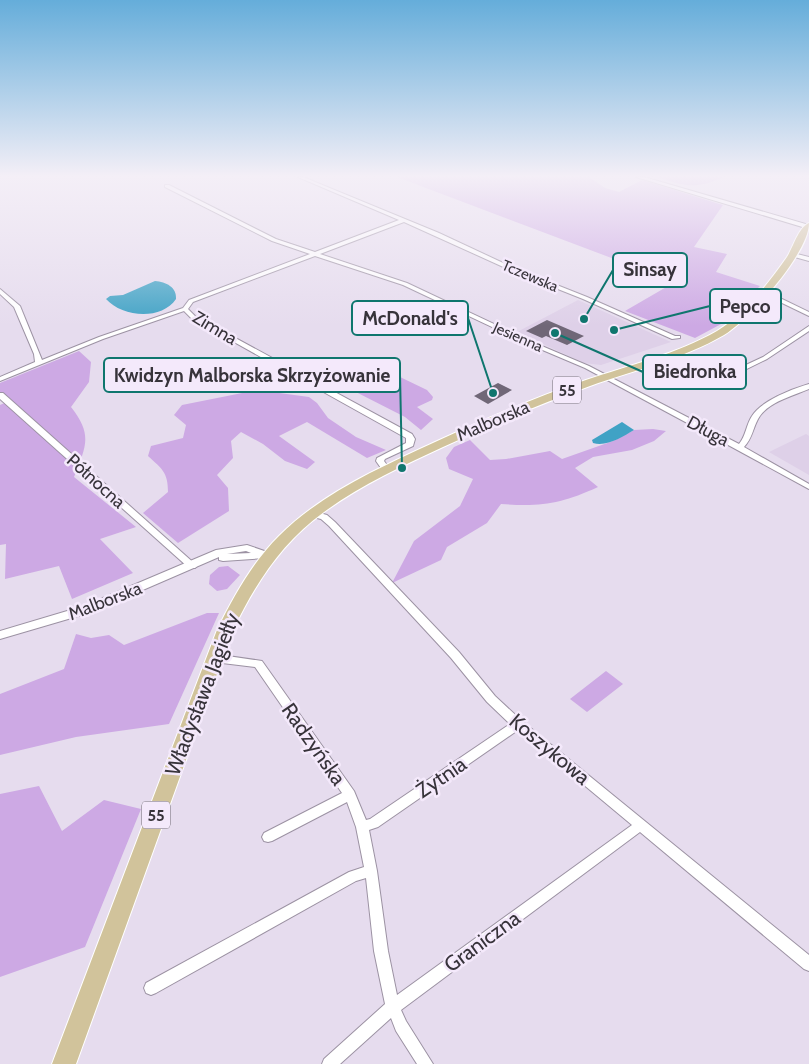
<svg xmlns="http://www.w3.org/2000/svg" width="809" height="1064" font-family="Cabin,sans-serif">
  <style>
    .built { fill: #ded0e8 }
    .green { fill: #cda9e4 }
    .water { fill: #40a2c5 }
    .building { fill: #706777 }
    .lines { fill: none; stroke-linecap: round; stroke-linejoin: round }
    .minor-casing { stroke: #9c92a3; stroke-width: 2 }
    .tertiary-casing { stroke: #9c92a3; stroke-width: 2 }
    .primary-casing { stroke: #fff; stroke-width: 2 }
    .minor { fill: #fff; fill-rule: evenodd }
    .tertiary { fill: #fff; fill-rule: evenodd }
    .primary { fill: #d1c39b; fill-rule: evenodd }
    .labels { text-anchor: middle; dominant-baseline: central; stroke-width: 5; stroke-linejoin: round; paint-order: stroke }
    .far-street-label { font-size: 15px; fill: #37333a; stroke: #f4e9fb }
    .shield { fill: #f4e9fb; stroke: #706a74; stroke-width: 1 }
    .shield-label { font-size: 16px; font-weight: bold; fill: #37333a }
    .street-label { font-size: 18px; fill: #37333a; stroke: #f4e9fb }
    .near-street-label { font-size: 21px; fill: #37333a; stroke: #f4e9fb }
    .leader { fill: none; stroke: #0f766e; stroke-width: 2 }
    .callout-dot { fill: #0f766e; stroke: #f4e9fb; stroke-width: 2 }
    .callout { fill: #f4e9fb; stroke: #0f766e; stroke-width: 2 }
    .callout-label { font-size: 19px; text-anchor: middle; font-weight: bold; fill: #37333a }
  </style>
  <rect width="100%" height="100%" fill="#e6dcee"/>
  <g class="built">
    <polygon points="578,300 671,342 601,365 584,363 517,332"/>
    <polygon points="806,434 809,436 809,475 769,452"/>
  </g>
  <g class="green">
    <polygon points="397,177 589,177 605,188 619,192 642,180 723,205 694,247 727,254 716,272 760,286 723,323 695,338 625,311 675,282"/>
    <path d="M 656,177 L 724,177 C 694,190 686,186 656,177 Z"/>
    <path d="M 79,351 L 91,362 L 89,382 L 71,407 C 93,435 86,446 74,477 L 136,527 L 100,539 L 133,573 L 72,599 L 59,566 L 5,579 L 6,544 L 0,545 L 0,405 L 9,401 L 0,392 L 0,383 Z"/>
    <polygon points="315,358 373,364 427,390 433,397 432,400 417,407 433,419 421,430 405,417 348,388"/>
    <path d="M 257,390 L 309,397 L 317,403 L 328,418 L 356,437 L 386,450 L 367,458 L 307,422 L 279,436 L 315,462 L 307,469 L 285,461 L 263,444 L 241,432 L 231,441 L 233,458 L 217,475 L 228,488 L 229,511 L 178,543 L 143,513 L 168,492 C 168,472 162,469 148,456 L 151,446 L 183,438 L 186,425 L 174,415 L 182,405 Z"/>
    <path d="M 653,429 L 666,431 L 654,441 L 632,450 L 593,457 L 575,468 L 598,487 C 561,504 541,507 501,504 L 487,523 L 447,547 L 441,560 L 392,583 L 414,541 L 460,506 L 473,479 L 449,469 L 446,458 L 454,447 L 470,440 L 490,460 L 506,459 L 550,451 L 562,459 L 613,441 L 634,430 Z"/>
    <polygon points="228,566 240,575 227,589 217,591 209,584 210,575 219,567"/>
    <polygon points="207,613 219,613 169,724 76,737 0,755 0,694 64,669 76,634 91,638 109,635 124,645"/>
    <polygon points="606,671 623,684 587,712 570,699"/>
    <polygon points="39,786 62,831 104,800 141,809 85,947 0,977 0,794"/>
  </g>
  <g class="water">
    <path d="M 155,281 C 166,282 177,287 176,299 C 161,321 122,317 106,299 L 110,296 L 123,295 Z"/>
    <path d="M 622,422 L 634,430 C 622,437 607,447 593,443 L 592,440 Z"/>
  </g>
  <g class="building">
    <polygon points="547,320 584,336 567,345 546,336 542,338 526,331"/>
    <polygon points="498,383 512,390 488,404 474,396"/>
  </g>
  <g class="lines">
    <g class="minor-casing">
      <g id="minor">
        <path d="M 298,177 L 303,177 L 439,233 L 514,268 L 587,297 L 675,336 L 680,336 L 680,338 L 672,339 L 583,299 L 510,270 L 404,222 L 320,254 L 407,283 L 530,341 L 589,366 L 739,444 C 746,436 746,425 752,416 C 761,401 792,389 809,384 L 809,389 C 793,396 767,402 758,419 C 753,428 752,439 744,447 L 809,484 L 809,489 L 730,446 L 585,368 L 526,343 L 403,285 L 315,256 L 193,302 L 188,309 L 195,316 L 412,434 L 415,439 L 413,446 L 385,459 L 384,461 L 390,469 L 389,471 L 383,471 L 376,461 L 377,458 L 406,443 L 406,438 L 191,318 L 184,311 L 103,339 L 0,381 L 0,377 L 35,362 L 34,354 L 14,307 L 0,294 L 0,289 L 20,306 L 42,360 L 99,337 L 183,308 L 189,300 L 310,254 L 272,241 L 165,187 L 165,185 L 169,185 L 276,239 L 315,252 L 399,220 Z"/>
        <polygon points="793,253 809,257 809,261 791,256 790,255"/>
        <polygon points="761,292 782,299 809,312 809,316 778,301 759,295 759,293"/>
        <polygon points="809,326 809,331 767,359 710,387 704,387 703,385 763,357"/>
        <polygon points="0,393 3,393 195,564 197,566 195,568 189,568 0,399"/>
        <path d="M 312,511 L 327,515 L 335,522 L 459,652 L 495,696 L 522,721 L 809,955 L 809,971 L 804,969 L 640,832 L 401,1010 L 406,1021 L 433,1064 L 417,1064 L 396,1031 L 391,1018 L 340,1064 L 322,1064 L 324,1059 L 385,1004 L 374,951 L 366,878 L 356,881 L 156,993 L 151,995 L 146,993 L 144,988 L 146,983 L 349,872 L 364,867 L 356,827 L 347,802 L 272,841 L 268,842 L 264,841 L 262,837 L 264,833 L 342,793 L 255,667 L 214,662 L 210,661 L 209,658 L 210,655 L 214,654 L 262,661 L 354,791 L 366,820 L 370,819 L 510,724 L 487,702 L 451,658 L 329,526 L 321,519 L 309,516 L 308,514 L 309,512 ZM 518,730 L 632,825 L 397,995 L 388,951 L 377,871 L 369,830 L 378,827 Z"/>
      </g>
    </g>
    <g class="tertiary-casing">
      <g id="tertiary">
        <polygon points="636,177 644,177 809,225 809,229"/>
        <path d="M 247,545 L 273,554 L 274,556 L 269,559 L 265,558 L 223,561 L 219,560 L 219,557 L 92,612 L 0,639 L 0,631 L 84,606 L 216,550 ZM 246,551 L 251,553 L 227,554 Z"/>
      </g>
    </g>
    <g class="primary-casing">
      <path id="primary" d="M 809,223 C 809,253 749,320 724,335 C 683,359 634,370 590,386 C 540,404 491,425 443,447 C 402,466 361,485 324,512 C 282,542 255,584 233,630 L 76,1064 L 52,1064 L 217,630 C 234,596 252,563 279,536 C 322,493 379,468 433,443 C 483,420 534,398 586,380 C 630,365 677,354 717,331 C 745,314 768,284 787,257 C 793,248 798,228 809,223 Z"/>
    </g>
    <use href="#minor" class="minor"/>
    <use href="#tertiary" class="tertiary"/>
    <use href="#primary" class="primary"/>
  </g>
  <linearGradient id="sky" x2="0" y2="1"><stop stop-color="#65adda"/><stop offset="0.54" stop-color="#f4eff7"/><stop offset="1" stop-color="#f4eff7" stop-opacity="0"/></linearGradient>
  <rect width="809" height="326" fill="url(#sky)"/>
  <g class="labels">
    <g class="far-street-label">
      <text transform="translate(530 276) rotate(23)">Tczewska</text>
      <text transform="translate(518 337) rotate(24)">Jesienna</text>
    </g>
    <g class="shield">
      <rect x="553" y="376.5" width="28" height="27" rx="4"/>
      <rect x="142" y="801.5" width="28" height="27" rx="4"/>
    </g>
    <g class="shield-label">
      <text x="567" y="390">55</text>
      <text x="156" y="815">55</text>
    </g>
    <g class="street-label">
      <text transform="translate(215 328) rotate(31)">Zimna</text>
      <text transform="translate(493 421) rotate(-23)">Malborska</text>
      <text transform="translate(708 431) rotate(28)">Długa</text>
      <text transform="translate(96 481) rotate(42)">Północna</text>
      <text transform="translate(105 601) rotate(-21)">Malborska</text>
    </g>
    <g class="near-street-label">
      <text transform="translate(202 694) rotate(-69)">Władysława Jagiełły</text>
      <text transform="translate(314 744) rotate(55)">Radzyńska</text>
      <text transform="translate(550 749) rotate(40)">Koszykowa</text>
      <text transform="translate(441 777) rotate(-34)">Żytnia</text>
      <text transform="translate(482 941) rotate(-36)">Graniczna</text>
    </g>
  </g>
  <path class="leader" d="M584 319L613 270M614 330L710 306M493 393L468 318M555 333L643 372M402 468L400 375"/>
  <g class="callout-dot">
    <circle cx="584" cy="319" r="5"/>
    <circle cx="614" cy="330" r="5"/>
    <circle cx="493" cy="393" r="5"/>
    <circle cx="555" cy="333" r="5"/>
    <circle cx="402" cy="468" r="5"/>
  </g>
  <g class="callout">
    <rect x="613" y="253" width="74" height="34" rx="5"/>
    <rect x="710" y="289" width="71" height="34" rx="5"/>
    <rect x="352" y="301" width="116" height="34" rx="5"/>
    <rect x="643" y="355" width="103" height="34" rx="5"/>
    <rect x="104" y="358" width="296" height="34" rx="5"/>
  </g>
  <g class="callout-label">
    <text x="650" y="276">Sinsay</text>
    <text x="745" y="313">Pepco</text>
    <text x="410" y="325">McDonald's</text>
    <text x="695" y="378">Biedronka</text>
    <text x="252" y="382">Kwidzyn Malborska Skrzyżowanie</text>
  </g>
</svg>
